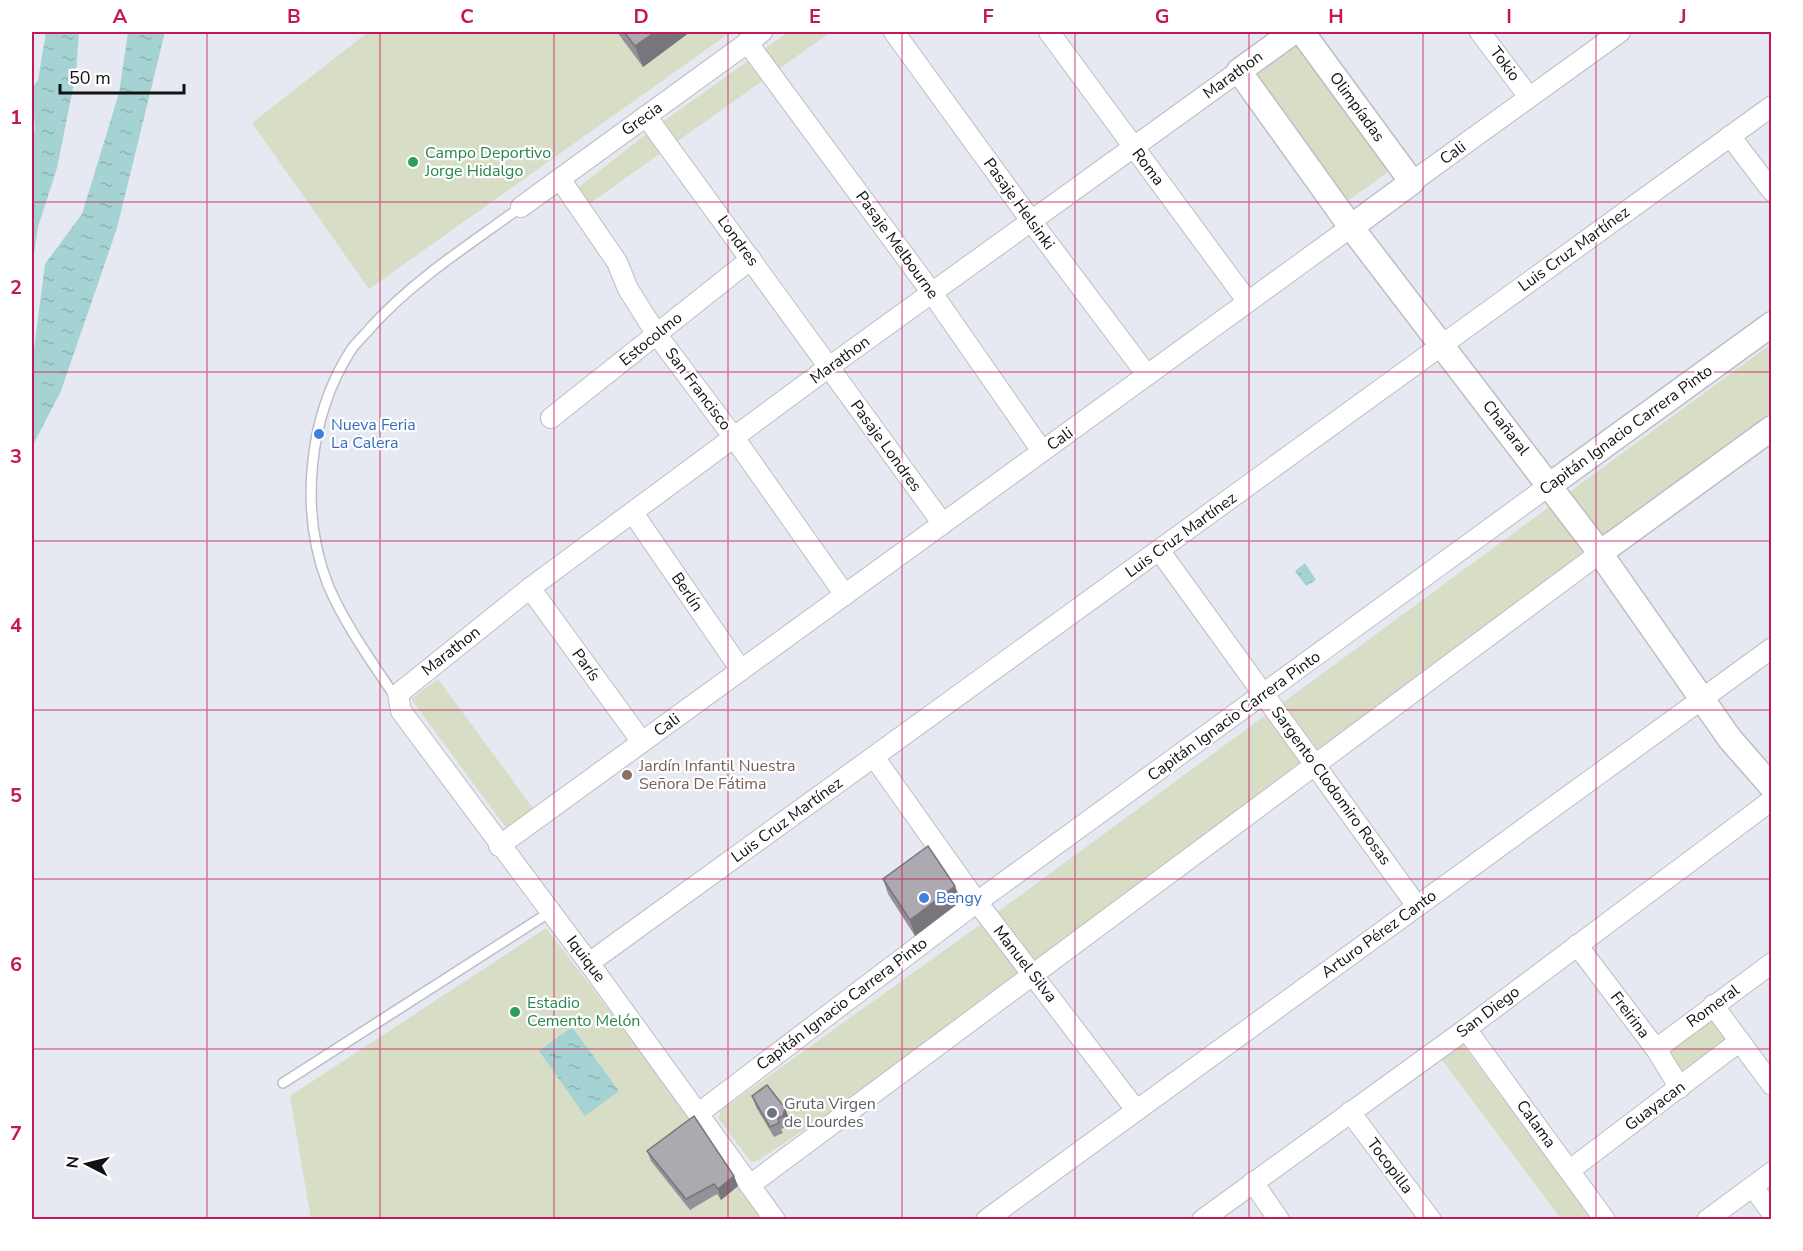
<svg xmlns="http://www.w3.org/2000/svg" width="1803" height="1251" font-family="'Nunito Sans',sans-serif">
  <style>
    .green { fill: #d8dec5 }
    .water { fill: url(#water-ripples) }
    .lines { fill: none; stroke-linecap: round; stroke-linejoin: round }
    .service-casing { stroke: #bcbec6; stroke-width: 12 }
    .minor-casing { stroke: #bcbec6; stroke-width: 22 }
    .tertiary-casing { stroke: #bcbec6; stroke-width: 27 }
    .service { stroke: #fff; stroke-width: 9 }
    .minor { stroke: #fff; stroke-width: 20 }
    .tertiary { stroke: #fff; stroke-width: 24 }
    .wall { fill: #949198 }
    .shaded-wall { fill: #78767c }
    .building { fill: #aca9b1; stroke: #78767c; stroke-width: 1.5 }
    .grid { fill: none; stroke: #c2185b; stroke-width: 1.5; stroke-opacity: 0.55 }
    .leisure-dot { fill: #2e9e5b; stroke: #fff; stroke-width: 2 }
    .shop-dot { fill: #3f7fe0; stroke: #fff; stroke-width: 2 }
    .education-dot { fill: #8d6e63; stroke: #fff; stroke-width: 2 }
    .worship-dot { fill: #6b7280; stroke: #fff; stroke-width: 2 }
    .labels { text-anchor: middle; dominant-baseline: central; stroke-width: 4.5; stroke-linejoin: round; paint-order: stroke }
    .street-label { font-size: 16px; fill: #121215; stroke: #fff }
    .leisure-label { font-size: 16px; fill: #27864d; stroke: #fff; text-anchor: start }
    .shop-label { font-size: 16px; fill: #366cbe; stroke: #fff; text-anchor: start }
    .education-label { font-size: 16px; fill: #785e54; stroke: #fff; text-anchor: start }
    .worship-label { font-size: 16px; fill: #5b616d; stroke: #fff; text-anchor: start }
    .neatline { fill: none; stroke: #c2185b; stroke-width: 2 }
    .grid-label { font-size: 20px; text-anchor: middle; font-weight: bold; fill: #c2185b }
  </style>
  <defs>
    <pattern id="water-ripples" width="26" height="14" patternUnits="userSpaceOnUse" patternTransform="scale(1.5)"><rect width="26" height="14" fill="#a5d3d3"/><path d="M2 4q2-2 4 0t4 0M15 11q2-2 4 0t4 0" fill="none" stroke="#8db4b4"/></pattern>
  </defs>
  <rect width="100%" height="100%" fill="#e6e9f1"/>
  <g class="green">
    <polygon points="368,32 731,32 369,289 252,123"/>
    <polygon points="788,32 831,32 585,207 575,190 650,131"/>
    <polygon points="1298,39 1395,167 1345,203 1252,72"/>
    <polygon points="1771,344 1771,421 849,1100 757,1161 751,1162 719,1119 720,1111 984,922"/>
    <polygon points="438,679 533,808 507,829 411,699"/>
    <polygon points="546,928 687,1112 761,1219 311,1219 290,1096"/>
    <polygon points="1710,1014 1729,1038 1682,1077 1664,1049"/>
    <polygon points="1460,1041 1592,1219 1561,1219 1439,1056"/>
  </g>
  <g class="water">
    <polygon points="46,32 79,32 76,73 57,168 38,227 32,267 32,145 35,128 32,88 38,80"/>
    <polygon points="128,32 165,32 117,228 61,391 32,447 32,365 45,264 82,214 119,93"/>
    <polygon points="1305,563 1316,580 1306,586 1295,571"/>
    <polygon points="572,1027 619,1091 585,1116 539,1051"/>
  </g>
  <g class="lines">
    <g class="service-casing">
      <g id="service">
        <path d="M 396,698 C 372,662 345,625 328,585 C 299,511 308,417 351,350 C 357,341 366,334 372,326 C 415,279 470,244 521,207"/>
        <polyline points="283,1083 550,912"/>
      </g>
    </g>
    <g class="minor-casing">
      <g id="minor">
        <polyline points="894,32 1032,222 1147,375"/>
        <polyline points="1049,32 1248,302"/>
        <polyline points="1480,32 1529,97"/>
        <polyline points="747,42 932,293 1042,451"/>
        <polyline points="646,116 943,524"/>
        <polyline points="1730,136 1772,191"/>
        <polyline points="560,179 617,262 628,289 657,335 735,439 845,595"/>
        <polyline points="1412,182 1620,32"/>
        <polyline points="521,207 762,32"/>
        <polyline points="551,418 751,259"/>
        <polyline points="633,513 741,670"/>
        <polyline points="1159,550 1417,906"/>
        <polyline points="530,588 642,742"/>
        <polyline points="874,757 977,902 1136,1110"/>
        <polyline points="499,846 1351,227"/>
        <polyline points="1577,945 1656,1049 1680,1088"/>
        <polyline points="589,963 1772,106"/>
        <polyline points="1713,1005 1772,1085"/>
        <polyline points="1466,1029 1605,1220"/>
        <polyline points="1656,1049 1772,963"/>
        <polyline points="1350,1112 1431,1220"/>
        <polyline points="699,1113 977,902 1550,485"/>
        <polyline points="1570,1170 1740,1041"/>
        <polyline points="1253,1182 1279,1220"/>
        <polyline points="750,1185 1600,553"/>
        <polyline points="1753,1187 1772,1213"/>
        <polyline points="775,1220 589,963 401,711 398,694 530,588 829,367 1239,71"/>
        <polyline points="986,1220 1772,648"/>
        <polyline points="1202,1220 1466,1029 1772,800"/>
        <polyline points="1707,1220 1772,1172"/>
      </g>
    </g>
    <g class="tertiary-casing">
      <g id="tertiary">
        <polyline points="1293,32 1239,71 1351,227 1595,546 1730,739 1772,787"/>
        <polyline points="1302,32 1412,182 1351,227"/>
        <polyline points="1550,485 1772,324"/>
        <polyline points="1600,553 1772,428"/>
      </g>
    </g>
    <use href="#service" class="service"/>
    <use href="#minor" class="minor"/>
    <use href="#tertiary" class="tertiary"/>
  </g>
  <g class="wall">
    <polygon points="617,32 690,32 643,67"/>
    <polygon points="883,879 961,901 915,936 888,894"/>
    <polygon points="752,1096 785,1108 789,1119 787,1127 781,1129 783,1133 774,1137 756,1107"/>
    <polygon points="647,1151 734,1176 738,1186 721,1200 717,1194 690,1210 651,1161"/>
  </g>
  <g class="shaded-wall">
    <polygon points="655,32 690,32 643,67 635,46"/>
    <polygon points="955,886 961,901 915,936 910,920"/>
    <polygon points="785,1108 789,1119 787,1127 783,1116"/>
    <polygon points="734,1176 738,1186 721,1200 718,1189"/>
  </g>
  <g class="building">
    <polygon points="624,32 655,32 635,46"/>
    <polygon points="928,846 955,886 910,920 883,879"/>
    <polygon points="767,1085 785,1108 783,1116 778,1118 779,1123 770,1127 752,1096"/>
    <polygon points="694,1116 734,1176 718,1189 714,1184 686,1199 647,1151"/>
  </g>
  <path class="grid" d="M 207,32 L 207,1220M 380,32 L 380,1220M 554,32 L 554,1220M 728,32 L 728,1220M 902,32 L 902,1220M 1075,32 L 1075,1220M 1249,32 L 1249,1220M 1423,32 L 1423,1220M 1596,32 L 1596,1220M 32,202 L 1772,202M 32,372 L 1772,372M 32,541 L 1772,541M 32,710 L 1772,710M 32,879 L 1772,879M 32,1049 L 1772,1049"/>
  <g class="leisure-dot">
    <circle cx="413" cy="162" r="6"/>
    <circle cx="515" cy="1012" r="6"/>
  </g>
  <g class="shop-dot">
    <circle cx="319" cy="434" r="6"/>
    <circle cx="924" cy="898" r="6"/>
  </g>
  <circle class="education-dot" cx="627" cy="775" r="6"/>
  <circle class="worship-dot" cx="772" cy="1113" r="6"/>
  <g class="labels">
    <g class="street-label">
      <text transform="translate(1505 64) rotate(53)">Tokio</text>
      <text transform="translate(1233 75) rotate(-36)">Marathon</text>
      <text transform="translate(1357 107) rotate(54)">Olimpíadas</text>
      <text transform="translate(642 119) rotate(-36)">Grecia</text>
      <text transform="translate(1453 153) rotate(-36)">Cali</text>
      <text transform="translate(1148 167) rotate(53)">Roma</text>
      <text transform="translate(1019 204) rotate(54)">Pasaje Helsinki</text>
      <text transform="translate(738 241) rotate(54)">Londres</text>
      <text transform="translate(897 245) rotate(54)">Pasaje Melbourne</text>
      <text transform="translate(1574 249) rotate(-36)">Luis Cruz Martínez</text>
      <text transform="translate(651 339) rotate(-39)">Estocolmo</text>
      <text transform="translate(840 360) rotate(-36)">Marathon</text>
      <text transform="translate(698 389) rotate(53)">San Francisco</text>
      <text transform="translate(1506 428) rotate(52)">Chañaral</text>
      <text transform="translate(1626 430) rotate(-36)">Capitán Ignacio Carrera Pinto</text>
      <text transform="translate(1060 439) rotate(-36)">Cali</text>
      <text transform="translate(886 446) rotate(54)">Pasaje Londres</text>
      <text transform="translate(1181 535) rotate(-36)">Luis Cruz Martínez</text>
      <text transform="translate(687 592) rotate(56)">Berlín</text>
      <text transform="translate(451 651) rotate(-38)">Marathon</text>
      <text transform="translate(586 665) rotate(54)">París</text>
      <text transform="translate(1234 716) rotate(-36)">Capitán Ignacio Carrera Pinto</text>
      <text transform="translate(667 725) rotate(-36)">Cali</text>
      <text transform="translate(1331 786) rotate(54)">Sargento Clodomiro Rosas</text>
      <text transform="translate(787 820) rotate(-36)">Luis Cruz Martínez</text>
      <text transform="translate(1379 934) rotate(-36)">Arturo Pérez Canto</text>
      <text transform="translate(586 959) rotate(53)">Iquique</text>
      <text transform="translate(1025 964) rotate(52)">Manuel Silva</text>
      <text transform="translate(842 1004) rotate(-37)">Capitán Ignacio Carrera Pinto</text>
      <text transform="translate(1713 1006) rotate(-36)">Romeral</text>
      <text transform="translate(1488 1012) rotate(-37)">San Diego</text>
      <text transform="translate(1630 1015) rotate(53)">Freirina</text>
      <text transform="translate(1655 1106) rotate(-37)">Guayacan</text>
      <text transform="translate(1536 1124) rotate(54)">Calama</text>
      <text transform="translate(1390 1166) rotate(53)">Tocopilla</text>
    </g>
    <g class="leisure-label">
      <text x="425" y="153">Campo Deportivo<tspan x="425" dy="18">Jorge Hidalgo</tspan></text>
      <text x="527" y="1003">Estadio<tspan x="527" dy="18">Cemento Melón</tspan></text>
    </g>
    <g class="shop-label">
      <text x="331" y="425">Nueva Feria<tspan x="331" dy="18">La Calera</tspan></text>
      <text x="936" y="898">Bengy</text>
    </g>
    <g class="education-label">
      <text x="639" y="766">Jardín Infantil Nuestra<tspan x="639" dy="18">Señora De Fátima</tspan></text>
    </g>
    <g class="worship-label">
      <text x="784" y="1104">Gruta Virgen<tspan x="784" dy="18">de Lourdes</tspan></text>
    </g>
  </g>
  <rect width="1803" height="1251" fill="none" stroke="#ffffff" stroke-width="66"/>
  <g transform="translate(87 1164) rotate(277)" stroke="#ffffff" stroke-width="4.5" paint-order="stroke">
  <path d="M0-4.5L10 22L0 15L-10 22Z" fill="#121215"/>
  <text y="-9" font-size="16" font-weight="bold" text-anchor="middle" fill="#121215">N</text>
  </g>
  <path d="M60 84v9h124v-9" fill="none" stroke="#121215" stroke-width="3"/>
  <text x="69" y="84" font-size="18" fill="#121215" stroke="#ffffff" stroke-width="4.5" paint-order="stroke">50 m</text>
  <rect x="33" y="33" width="1737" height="1185" class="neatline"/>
  <g class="grid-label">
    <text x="120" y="23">A</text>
    <text x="294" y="23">B</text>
    <text x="467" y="23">C</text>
    <text x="641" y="23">D</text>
    <text x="815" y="23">E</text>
    <text x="988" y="23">F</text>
    <text x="1162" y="23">G</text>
    <text x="1336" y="23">H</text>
    <text x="1509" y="23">I</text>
    <text x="1683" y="23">J</text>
    <text x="16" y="124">1</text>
    <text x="16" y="294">2</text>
    <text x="16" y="463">3</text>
    <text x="16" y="632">4</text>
    <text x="16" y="802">5</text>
    <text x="16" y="971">6</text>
    <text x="16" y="1140">7</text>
  </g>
</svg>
